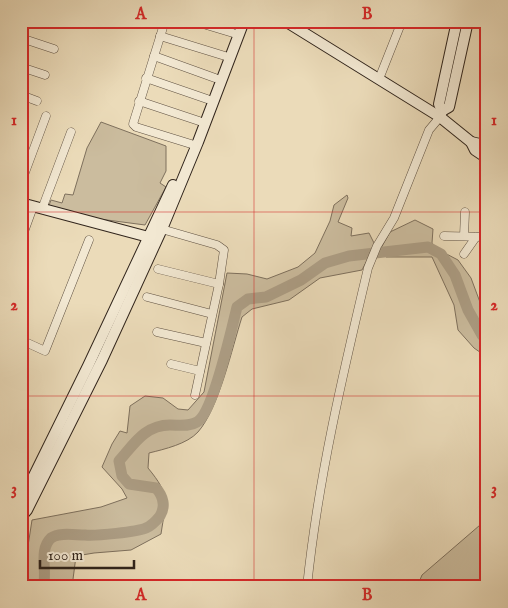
<svg xmlns="http://www.w3.org/2000/svg" width="508" height="608" font-family="'IM FELL English',serif">
  <style>
    .green { fill: #cbbc9e; stroke: #7e705d }
    .lines { fill: none; stroke-linecap: round; stroke-linejoin: round }
    .river { stroke: #ac9d84; stroke-width: 11 }
    .street-casing { stroke: #605243; stroke-width: 9 }
    .secondary-casing { stroke: #31251c; stroke-width: 12 }
    .street { stroke: #f2e8d2; stroke-width: 8 }
    .secondary { stroke: #f2e8d2; stroke-width: 10 }
    .grid { fill: none; stroke: #d62828; stroke-width: 1; stroke-opacity: 0.55 }
    .neatline { fill: none; stroke: #d62828; stroke-width: 2 }
    .grid-label { font-size: 16px; text-anchor: middle; font-weight: bold; fill: #d62828 }
  </style>
  <rect width="100%" height="100%" fill="#ebdbb9"/>
  <filter id="stains"><feTurbulence type="fractalNoise" baseFrequency=".004" numOctaves="4"/><feColorMatrix values="0 0 0 0 .2 0 0 0 0 .09 0 0 0 0 .02 0 0 0 .5 -.17"/></filter>
  <radialGradient id="worn" r=".72"><stop offset=".6" stop-color="#630" stop-opacity="0"/><stop offset="1" stop-color="#630" stop-opacity=".3"/></radialGradient>
  <g class="green">
    <polygon points="101,122 166,146 166,171 160,183 166,187 145,225 92,218 48,208 51,200 62,203 65,194 73,195 87,148"/>
    <path d="M 347,195 L 348,198 L 338,222 L 352,228 L 351,236 L 369,233 L 375,245 L 362,270 L 320,278 L 289,300 L 252,309 L 242,317 C 232,348 219,408 198,432 C 187,444 165,449 149,453 L 148,468 C 171,496 166,500 161,534 L 131,550 L 94,553 L 76,556 L 72,587 L 24,587 L 26,559 L 32,520 L 101,507 L 127,498 L 122,489 L 102,467 L 112,444 L 120,431 L 127,433 L 130,406 L 145,396 L 163,398 L 178,409 L 188,410 L 204,392 L 227,273 L 247,274 L 267,279 L 298,267 L 315,253 L 330,221 L 334,205 Z"/>
    <polygon points="415,220 433,229 432,243 435,248 458,260 471,278 487,321 487,357 474,348 458,330 454,305 432,257 386,257 381,248 390,232"/>
    <polygon points="487,404 487,444 481,411"/>
    <polygon points="487,519 487,587 417,587 422,575"/>
  </g>
  <g class="lines">
    <path class="river" d="M 43,587 C 48,573 38,550 51,538 C 59,532 75,535 85,535 C 96,536 137,532 146,528 C 153,525 156,521 160,516 C 166,506 163,496 156,488 L 129,484 L 122,476 L 119,461 C 134,444 145,425 170,425 C 179,425 189,427 197,422 C 213,413 232,327 237,307 L 248,299 L 266,297 L 301,280 L 325,263 L 349,256 L 428,247 L 441,254 L 455,275 L 468,310 L 482,335 L 487,341"/>
    <g class="street-casing">
      <g id="street">
        <polyline points="165,21 133,124 136,127 191,144"/>
        <polyline points="193,21 233,33"/>
        <polyline points="21,25 22,21"/>
        <polyline points="160,36 225,56"/>
        <polyline points="21,38 54,49"/>
        <polyline points="154,56 215,78"/>
        <polyline points="21,67 45,75"/>
        <polyline points="146,78 207,99"/>
        <polyline points="379,79 402,21"/>
        <polyline points="21,95 37,101"/>
        <polyline points="139,101 199,121"/>
        <polyline points="21,183 46,116"/>
        <polyline points="42,209 71,132"/>
        <polyline points="158,228 217,245 224,250 219,284 195,395"/>
        <polyline points="444,236 487,237"/>
        <polyline points="464,236 465,212"/>
        <polyline points="21,240 33,207"/>
        <polyline points="464,254 476,237"/>
        <polyline points="486,266 487,266"/>
        <polyline points="158,269 219,284"/>
        <polyline points="147,297 212,314"/>
        <polyline points="157,332 206,343"/>
        <polyline points="21,340 45,351 89,240"/>
        <polyline points="171,364 200,371"/>
        <path d="M 307,587 C 318,479 343,373 368,268 L 377,246 L 394,218 L 429,130 L 440,117"/>
      </g>
    </g>
    <g class="secondary-casing">
      <g id="secondary">
        <polyline points="285,21 440,117 471,142 475,150 487,158"/>
        <polyline points="442,111 449,107 468,21"/>
        <polyline points="440,117 442,111 439,104 457,21"/>
        <polyline points="471,142 480,144 487,148"/>
        <polyline points="21,203 156,239"/>
        <polyline points="21,502 88,366 173,185"/>
        <polyline points="21,517 27,510 102,360 162,229 198,142 244,21"/>
      </g>
    </g>
    <use href="#street" class="street"/>
    <use href="#secondary" class="secondary"/>
  </g>
  <path class="grid" d="M 254,21 L 254,587M 21,212 L 487,212M 21,396 L 487,396"/>
  <rect width="508" height="608" fill="none" stroke="#ebdbb9" stroke-width="55"/>
  <path d="M40 560v8h94v-8" fill="none" stroke="#31251c" stroke-width="2.5"/>
  <text x="48" y="560" font-size="15" fill="#31251c" stroke="#f2e8d2" stroke-width="4" paint-order="stroke">100 m</text>
  <rect x="28" y="28" width="452" height="552" class="neatline"/>
  <g class="grid-label">
    <text x="141" y="19">A</text>
    <text x="367" y="19">B</text>
    <text x="14" y="125">1</text>
    <text x="494" y="125">1</text>
    <text x="14" y="310">2</text>
    <text x="494" y="310">2</text>
    <text x="14" y="494">3</text>
    <text x="494" y="494">3</text>
    <text x="141" y="600">A</text>
    <text x="367" y="600">B</text>
  </g>
  <rect width="100%" height="100%" filter="url(#stains)"/>
  <rect width="100%" height="100%" fill="url(#worn)"/>
</svg>
